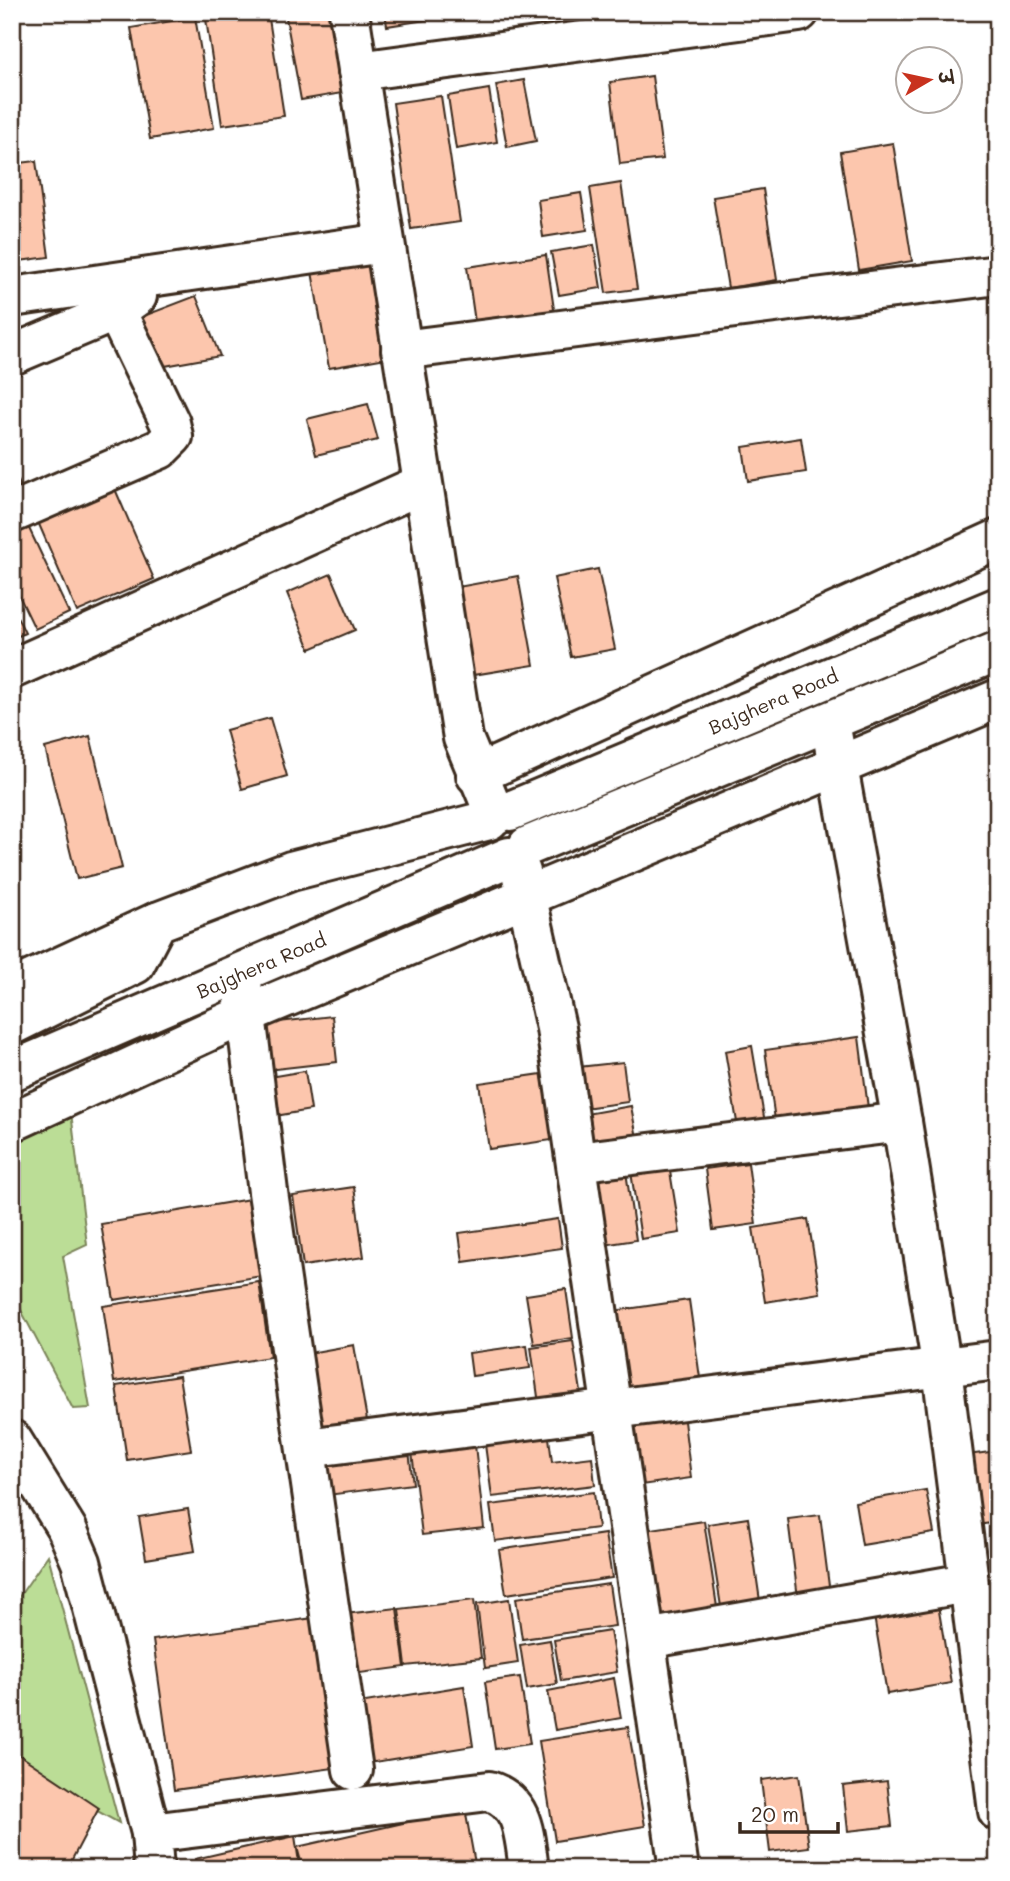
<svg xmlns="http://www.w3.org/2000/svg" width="1010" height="1881" font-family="Mali,'Playpen Sans Deva',sans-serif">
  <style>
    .green { fill: #bbdd96; stroke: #7b845a; stroke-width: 2 }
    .building { fill: #fcc6ad; stroke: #3b2a1e; stroke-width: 2 }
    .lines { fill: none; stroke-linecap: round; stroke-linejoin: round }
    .minor-casing { stroke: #3b2a1e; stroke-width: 44 }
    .tertiary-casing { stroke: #3b2a1e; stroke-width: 44 }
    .secondary-casing { stroke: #3b2a1e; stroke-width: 44 }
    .minor { stroke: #fff; stroke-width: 38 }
    .tertiary { stroke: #fff; stroke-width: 38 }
    .secondary { stroke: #fff; stroke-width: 38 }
    .labels { text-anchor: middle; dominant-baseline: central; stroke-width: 5; stroke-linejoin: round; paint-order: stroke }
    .street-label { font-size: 19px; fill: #3b2a1e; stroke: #fff }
  </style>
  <rect width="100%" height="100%" fill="#fff"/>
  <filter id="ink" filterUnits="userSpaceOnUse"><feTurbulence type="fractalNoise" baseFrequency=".0143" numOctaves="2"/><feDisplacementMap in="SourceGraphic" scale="14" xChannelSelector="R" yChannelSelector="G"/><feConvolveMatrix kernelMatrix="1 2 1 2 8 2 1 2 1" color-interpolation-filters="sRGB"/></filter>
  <g filter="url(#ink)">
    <g class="green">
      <polygon points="71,1112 87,1245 63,1256 90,1408 73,1409 12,1293 12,1138"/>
      <polygon points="48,1555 119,1823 12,1764 12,1607"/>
    </g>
    <g class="building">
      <polygon points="253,12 268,12 284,116 222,125 206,19"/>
      <polygon points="285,12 328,12 342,93 301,100"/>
      <polygon points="385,12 476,12 387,26"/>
      <polygon points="538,12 583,12 586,30 542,37"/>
      <polygon points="195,17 214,128 150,139 131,28"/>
      <polygon points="652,76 663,159 620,164 610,82"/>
      <polygon points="524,80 536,141 507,147 496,85"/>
      <polygon points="489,89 497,142 456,149 448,96"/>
      <polygon points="441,96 460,222 411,229 393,103"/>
      <polygon points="893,143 912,261 859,270 840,152"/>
      <polygon points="36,161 49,257 12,262 12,164"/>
      <polygon points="621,183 637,289 606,293 590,188"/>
      <polygon points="763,189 777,280 728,288 713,197"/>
      <polygon points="581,193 587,230 543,237 538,200"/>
      <polygon points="594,245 601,288 559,295 551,252"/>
      <polygon points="375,255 392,357 329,368 311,266"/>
      <polygon points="546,255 555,316 476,329 467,267"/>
      <polygon points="196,296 220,356 159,367 141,317"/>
      <polygon points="368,404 378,440 316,455 307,419"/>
      <polygon points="801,438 806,472 748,481 743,447"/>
      <polygon points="12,467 23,492 12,497"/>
      <polygon points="115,489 154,579 77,612 38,522"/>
      <polygon points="26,522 69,613 35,629 12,581 12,528"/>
      <polygon points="598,569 615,649 571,657 554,578"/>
      <polygon points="331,574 355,630 310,649 287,593"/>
      <polygon points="518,576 534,665 473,675 458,587"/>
      <polygon points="12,606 25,633 12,639"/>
      <polygon points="270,718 287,776 242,789 226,730"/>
      <polygon points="90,736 122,868 77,879 45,748"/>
      <polygon points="332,1016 337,1062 267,1070 261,1024"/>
      <polygon points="859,1037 868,1108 775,1120 765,1050"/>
      <polygon points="752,1046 765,1123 738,1128 725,1051"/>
      <polygon points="623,1062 628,1102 584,1108 579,1067"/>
      <polygon points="305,1071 311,1110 275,1116 269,1077"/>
      <polygon points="542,1074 552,1140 489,1149 479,1083"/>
      <polygon points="631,1106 637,1138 591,1146 586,1114"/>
      <polygon points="668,1159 680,1233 641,1239 630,1165"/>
      <polygon points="748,1163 756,1224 713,1230 705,1169"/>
      <polygon points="625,1165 636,1240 603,1245 591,1171"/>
      <polygon points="354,1187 364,1257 303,1266 293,1196"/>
      <polygon points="250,1199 262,1276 114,1300 101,1224"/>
      <polygon points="558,1219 562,1248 463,1262 459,1233"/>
      <polygon points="808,1219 820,1293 765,1302 753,1228"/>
      <polygon points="259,1282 270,1357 114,1382 103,1306"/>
      <polygon points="566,1289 573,1338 534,1344 526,1295"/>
      <polygon points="689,1300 701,1385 626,1397 613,1311"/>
      <polygon points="573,1341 582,1398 539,1404 531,1347"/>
      <polygon points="354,1345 368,1426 324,1434 309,1353"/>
      <polygon points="527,1345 530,1368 472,1376 469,1353"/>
      <polygon points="179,1376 191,1450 127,1460 116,1386"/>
      <polygon points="683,1413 691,1478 634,1486 625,1421"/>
      <polygon points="548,1429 552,1462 592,1457 595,1485 492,1497 484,1437"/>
      <polygon points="475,1445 484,1528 422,1535 412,1452"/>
      <polygon points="409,1451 413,1484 328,1495 324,1462"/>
      <polygon points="998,1451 998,1522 977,1525 967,1455"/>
      <polygon points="926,1490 934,1533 862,1545 855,1502"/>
      <polygon points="594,1492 598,1528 495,1541 490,1505"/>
      <polygon points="188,1509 195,1551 146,1559 139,1517"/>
      <polygon points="820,1515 830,1594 798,1598 788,1519"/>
      <polygon points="748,1518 761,1608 722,1613 708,1524"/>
      <polygon points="704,1521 717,1607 658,1617 645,1530"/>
      <polygon points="605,1534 612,1578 506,1594 499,1550"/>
      <polygon points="609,1584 615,1626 522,1639 516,1598"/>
      <polygon points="509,1599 518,1663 485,1668 477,1604"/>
      <polygon points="474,1600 481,1658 406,1666 399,1609"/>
      <polygon points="938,1605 951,1683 887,1694 874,1616"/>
      <polygon points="397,1608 405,1667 353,1674 345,1614"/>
      <polygon points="314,1618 334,1768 174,1790 153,1640"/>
      <polygon points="610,1631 617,1672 561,1681 554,1640"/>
      <polygon points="550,1640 557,1684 527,1689 520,1645"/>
      <polygon points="520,1677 530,1744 495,1749 485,1682"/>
      <polygon points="614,1678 621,1718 555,1730 548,1691"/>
      <polygon points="464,1686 473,1746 362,1764 353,1704"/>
      <polygon points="628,1727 645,1826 555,1841 539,1741"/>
      <polygon points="12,1750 99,1808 67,1869 12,1869"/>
      <polygon points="799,1775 809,1847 770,1852 761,1780"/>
      <polygon points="887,1781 892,1826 848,1831 843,1786"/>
      <polygon points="465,1809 476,1869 303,1869 297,1847"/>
      <polygon points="295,1836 300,1869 197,1869 195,1859"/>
    </g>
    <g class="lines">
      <g class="minor-casing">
        <g id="minor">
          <polyline points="358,71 799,12"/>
          <polyline points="12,297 384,243"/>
          <polyline points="401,350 998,275"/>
          <polyline points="12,355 116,311 137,296"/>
          <polyline points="12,513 160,449 173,436 170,423 116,311"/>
          <polyline points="12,669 422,484"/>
          <polyline points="830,722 902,1122 942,1369 998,1811"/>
          <polyline points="242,983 268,1192 353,1770"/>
          <polyline points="576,1162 902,1122"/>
          <polyline points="12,1440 67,1529 81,1562 151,1833 154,1869"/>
          <polyline points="306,1448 998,1360"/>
          <polyline points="646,1639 967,1583"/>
          <path d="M 151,1833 L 489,1791 C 525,1802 524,1837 529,1869"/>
        </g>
      </g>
      <g class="tertiary-casing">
        <g id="tertiary">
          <polyline points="349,12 463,738 495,815"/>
          <polyline points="476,775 998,539"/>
          <polyline points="521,872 556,1028 679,1869"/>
          <polyline points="12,989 157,922"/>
          <polyline points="12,1122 246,1014 998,699"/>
        </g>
      </g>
      <g class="secondary-casing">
        <g id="secondary">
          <polyline points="510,811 998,607"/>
          <polyline points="528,846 998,651"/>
          <polyline points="12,1025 135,964 157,922 291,871 489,820"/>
          <polyline points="12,1071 509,857"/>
        </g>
      </g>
      <use href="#minor" class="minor"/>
      <use href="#tertiary" class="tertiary"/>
      <use href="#secondary" class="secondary"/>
    </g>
  </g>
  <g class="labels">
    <g class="street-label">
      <text transform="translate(773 701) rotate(-23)">Bajghera Road</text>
      <text transform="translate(261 965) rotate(-23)">Bajghera Road</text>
    </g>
  </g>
  <rect width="1010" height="1881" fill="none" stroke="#fff" stroke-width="42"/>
  <rect x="21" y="21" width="968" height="1839" fill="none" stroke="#3b2a1e" stroke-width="2.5" filter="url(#ink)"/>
  <g transform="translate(929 80) rotate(81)"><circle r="33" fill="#ffffff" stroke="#b1aaa5" stroke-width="2"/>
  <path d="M0-5L12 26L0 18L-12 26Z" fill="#c8321e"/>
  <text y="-10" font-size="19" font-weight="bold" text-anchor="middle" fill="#3b2a1e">उ</text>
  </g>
  <path d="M740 1822v10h98v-10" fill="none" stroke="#3b2a1e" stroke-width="3.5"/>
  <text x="751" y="1822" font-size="21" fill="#3b2a1e" stroke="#ffffff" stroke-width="5" paint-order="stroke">20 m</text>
</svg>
